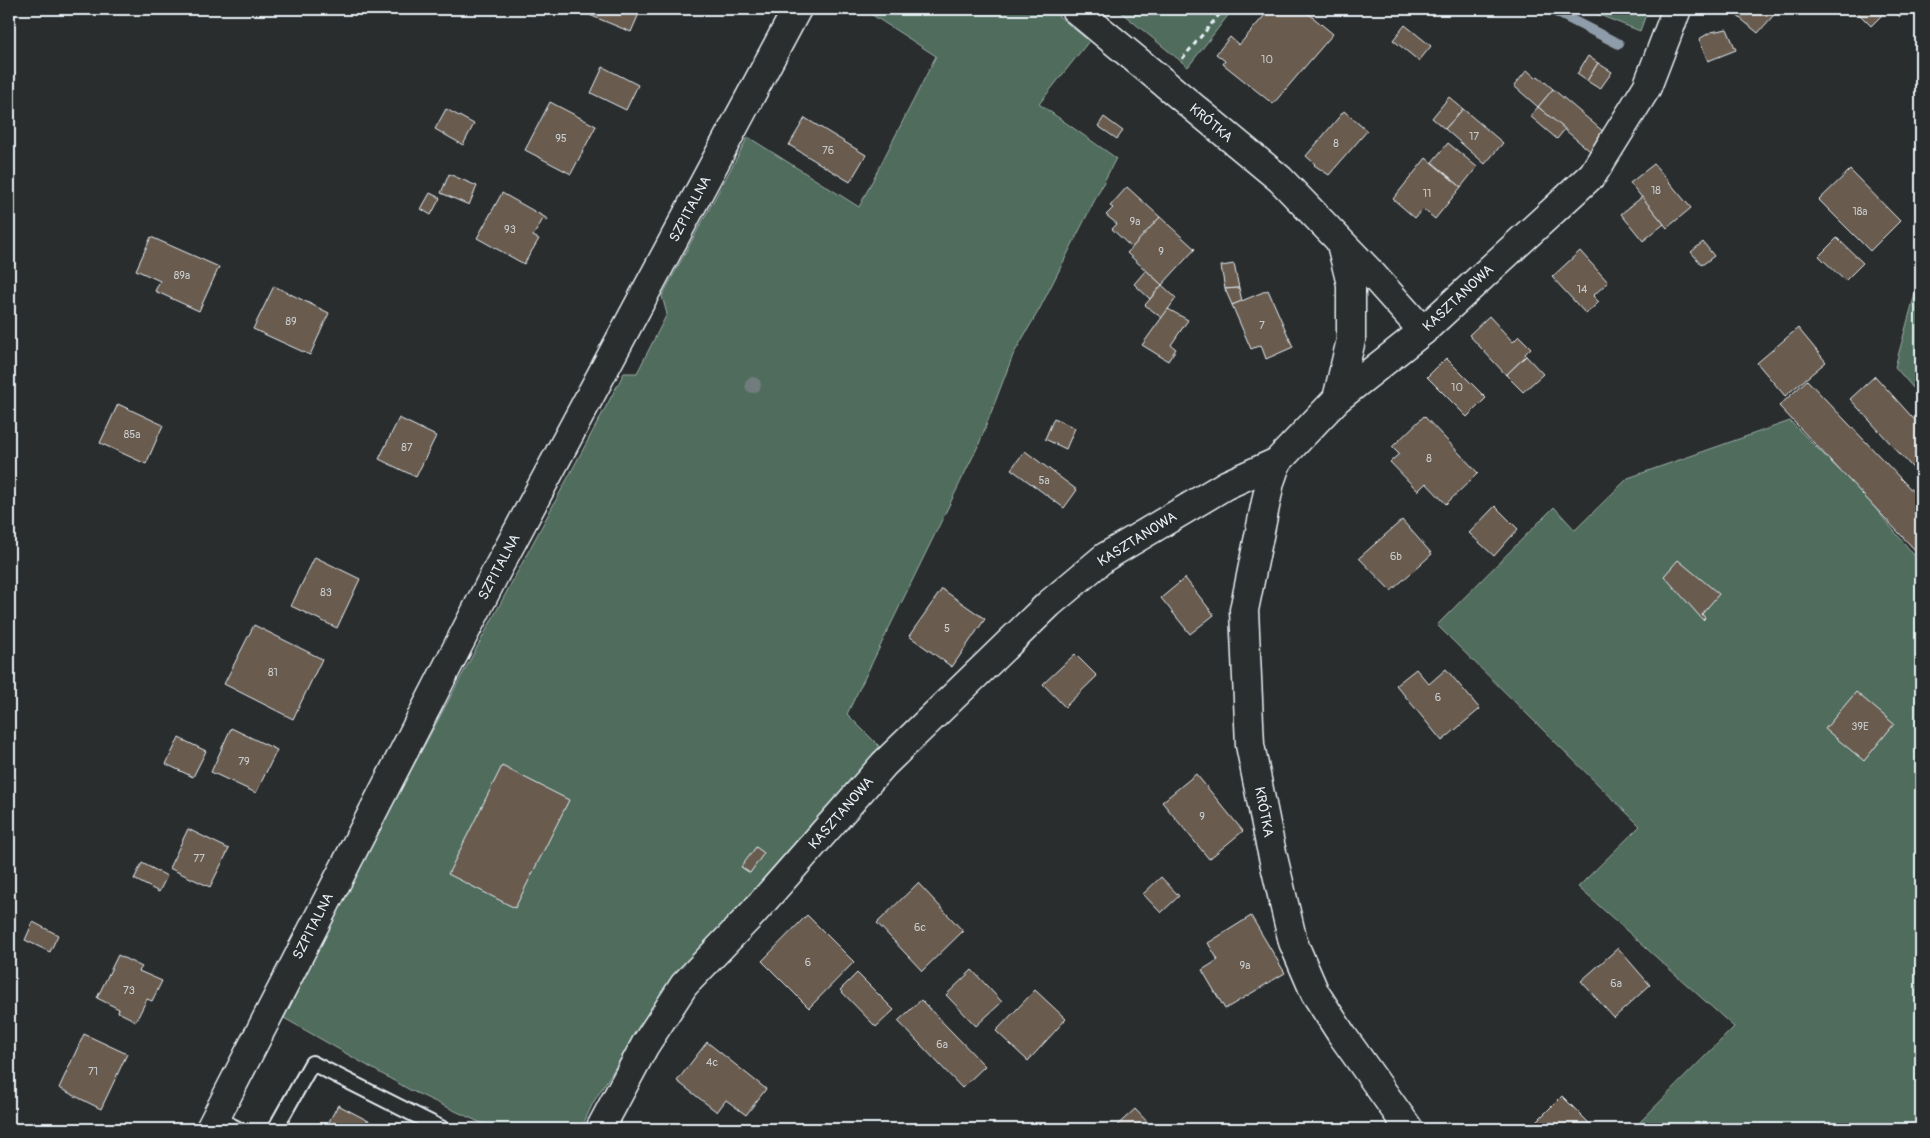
<svg xmlns="http://www.w3.org/2000/svg" width="1930" height="1138" font-family="Pangolin,sans-serif">
  <style>
    .green { fill: #506c5c; stroke: #9caeaa }
    .lines { fill: none; stroke-linecap: round; stroke-linejoin: round }
    .stream { stroke: #8f9daa; stroke-width: 10 }
    .building { fill: #695c50; stroke: #e8f1f8 }
    .service-casing { stroke: #e8f1f8; stroke-width: 18 }
    .minor-casing { stroke: #e8f1f8; stroke-width: 31 }
    .secondary-casing { stroke: #e8f1f8; stroke-width: 31 }
    .path { stroke: #e8f1f8; stroke-width: 3; stroke-dasharray: 5 4; stroke-linecap: butt }
    .service { stroke: #2a2d2e; stroke-width: 14 }
    .minor { stroke: #2a2d2e; stroke-width: 28 }
    .secondary { stroke: #2a2d2e; stroke-width: 28 }
    .tree { fill: #717c7b }
    .labels { text-anchor: middle; dominant-baseline: central; stroke-width: 4; stroke-linejoin: round; paint-order: stroke }
    .number-label { font-size: 11px; fill: #c8ccce }
    .street-label { font-size: 14px; fill: #e8f1f8; stroke: #2a2d2e }
  </style>
  <rect width="100%" height="100%" fill="#2a2d2e"/>
  <filter id="ink" filterUnits="userSpaceOnUse"><feTurbulence type="fractalNoise" baseFrequency=".02" numOctaves="2"/><feDisplacementMap in="SourceGraphic" scale="10" xChannelSelector="R" yChannelSelector="G"/><feConvolveMatrix kernelMatrix="1 2 1 2 8 2 1 2 1" color-interpolation-filters="sRGB"/></filter>
  <g filter="url(#ink)">
    <g class="green">
      <polygon points="863,9 1050,9 1089,41 1039,104 1116,158 1039,310 1013,355 979,444 847,714 881,748 745,902 671,978 593,1103 581,1129 494,1129 410,1090 284,1018 363,860 624,373 637,373 667,314 662,296 748,137 859,207 936,56"/>
      <polygon points="1117,9 1233,9 1188,67"/>
      <polygon points="1584,9 1648,9 1640,31"/>
      <polygon points="1921,272 1921,397 1895,367"/>
      <polygon points="1790,421 1865,496 1914,555 1921,550 1921,1129 1633,1129 1734,1027 1578,887 1640,826 1437,625 1554,507 1575,530 1628,478"/>
    </g>
    <g class="lines">
      <polyline class="stream" points="1550,9 1619,44"/>
    </g>
    <g class="building">
      <polygon points="589,9 641,9 631,32 587,14"/>
      <polygon points="1270,9 1303,9 1333,34 1273,104 1223,64 1225,61 1216,54 1230,37 1239,45"/>
      <polygon points="1729,9 1779,9 1758,33"/>
      <polygon points="1854,9 1888,9 1871,26"/>
      <polygon points="1891,9 1907,9 1900,17"/>
      <polygon points="1405,25 1431,46 1419,61 1393,40"/>
      <polygon points="1727,29 1736,50 1708,61 1699,39 1711,32"/>
      <polygon points="1588,56 1598,63 1587,81 1577,74"/>
      <polygon points="1598,63 1612,72 1600,89 1587,81"/>
      <polygon points="603,67 638,85 626,110 591,93"/>
      <polygon points="1527,70 1536,78 1538,76 1553,89 1538,107 1514,86"/>
      <polygon points="1553,89 1605,133 1590,151 1538,107"/>
      <polygon points="1449,97 1463,109 1445,129 1432,118"/>
      <polygon points="550,102 596,126 571,174 525,150"/>
      <polygon points="1538,107 1565,129 1557,139 1530,116"/>
      <polygon points="446,109 474,124 463,145 435,129"/>
      <polygon points="1463,109 1503,143 1485,164 1445,129"/>
      <polygon points="1344,111 1367,131 1329,175 1314,165 1315,164 1306,156"/>
      <polygon points="1104,117 1123,131 1117,139 1098,126"/>
      <polygon points="805,118 866,155 850,182 789,145"/>
      <polygon points="1448,143 1477,167 1461,187 1432,162"/>
      <polygon points="1426,158 1461,187 1435,219 1423,209 1415,218 1393,199"/>
      <polygon points="1654,164 1691,208 1667,228 1630,183"/>
      <polygon points="1850,170 1900,221 1870,251 1819,200"/>
      <polygon points="449,174 477,186 469,205 441,193"/>
      <polygon points="1127,187 1160,217 1132,248 1112,229 1117,224 1106,215 1113,208 1110,206"/>
      <polygon points="430,193 440,198 431,215 421,209"/>
      <polygon points="502,193 548,219 547,221 543,219 533,236 539,239 524,264 477,238"/>
      <polygon points="1642,197 1664,224 1643,241 1621,214"/>
      <polygon points="1160,217 1195,249 1162,285 1127,253"/>
      <polygon points="151,237 219,267 199,311 155,291 160,281 136,270"/>
      <polygon points="1837,238 1863,263 1845,281 1819,256"/>
      <polygon points="1703,242 1714,256 1702,265 1691,252"/>
      <polygon points="1580,251 1608,282 1593,296 1599,302 1586,314 1552,277"/>
      <polygon points="1234,264 1239,288 1225,289 1221,266"/>
      <polygon points="1146,270 1162,285 1150,299 1134,284"/>
      <polygon points="1162,285 1176,298 1162,318 1145,305"/>
      <polygon points="274,286 329,313 310,355 253,329"/>
      <polygon points="1239,288 1242,301 1232,305 1225,289"/>
      <polygon points="1268,290 1293,347 1266,359 1261,345 1251,349 1232,305"/>
      <polygon points="1168,309 1188,320 1171,345 1176,349 1168,361 1142,345"/>
      <polygon points="1489,316 1513,342 1519,336 1531,348 1525,354 1526,356 1506,375 1469,335"/>
      <polygon points="1798,328 1826,362 1785,396 1757,363"/>
      <polygon points="1526,356 1543,374 1523,392 1506,375"/>
      <polygon points="1446,358 1486,398 1467,417 1427,377"/>
      <polygon points="1875,376 1921,427 1921,477 1850,399"/>
      <polygon points="1807,380 1921,500 1921,546 1916,551 1779,406"/>
      <polygon points="118,404 163,425 146,464 100,443"/>
      <polygon points="1424,416 1478,473 1446,504 1426,483 1418,491 1390,462 1399,454 1392,447"/>
      <polygon points="399,418 436,436 416,477 379,459"/>
      <polygon points="1054,418 1075,428 1066,449 1045,439"/>
      <polygon points="1025,451 1077,490 1064,508 1011,469"/>
      <polygon points="1495,506 1518,529 1494,556 1469,533"/>
      <polygon points="1402,520 1432,554 1391,591 1359,558"/>
      <polygon points="315,557 360,579 337,628 291,606"/>
      <polygon points="1678,560 1719,594 1702,614 1705,618 1703,620 1664,576"/>
      <polygon points="1185,578 1214,615 1190,634 1161,598"/>
      <polygon points="942,589 985,619 952,667 909,636"/>
      <polygon points="254,625 322,659 293,719 224,684"/>
      <polygon points="1075,654 1097,676 1065,707 1043,684"/>
      <polygon points="1416,669 1429,684 1446,669 1480,709 1442,741 1396,685"/>
      <polygon points="1856,692 1894,724 1864,761 1825,729"/>
      <polygon points="231,728 277,750 256,793 211,772"/>
      <polygon points="179,738 206,751 193,777 166,764"/>
      <polygon points="502,766 569,800 515,908 448,874"/>
      <polygon points="1196,774 1243,831 1209,859 1162,802"/>
      <polygon points="188,829 229,849 210,887 169,868"/>
      <polygon points="756,847 764,853 750,873 741,867"/>
      <polygon points="142,863 167,876 159,892 134,879"/>
      <polygon points="1161,877 1179,896 1161,913 1143,894"/>
      <polygon points="918,883 963,931 922,971 877,923"/>
      <polygon points="807,915 854,962 809,1008 762,961"/>
      <polygon points="1251,916 1285,973 1225,1009 1202,970 1218,960 1208,943"/>
      <polygon points="33,922 58,935 50,952 25,940"/>
      <polygon points="1618,948 1650,985 1614,1018 1581,981"/>
      <polygon points="118,955 142,967 139,971 162,981 152,1001 147,999 136,1021 118,1012 119,1009 97,998"/>
      <polygon points="972,970 1002,1002 976,1026 946,995"/>
      <polygon points="857,973 894,1010 876,1027 840,990"/>
      <polygon points="1035,990 1066,1019 1028,1061 996,1031"/>
      <polygon points="921,1000 985,1066 962,1088 898,1021"/>
      <polygon points="84,1034 127,1054 101,1109 59,1088"/>
      <polygon points="707,1042 766,1089 746,1115 726,1100 717,1112 677,1081"/>
      <polygon points="1562,1096 1595,1129 1529,1129"/>
      <polygon points="338,1105 384,1129 325,1129"/>
      <polygon points="1135,1109 1154,1129 1113,1129"/>
    </g>
    <g class="lines">
      <g class="service-casing">
        <g id="service">
          <polyline points="216,1118 238,1129"/>
          <polyline points="275,1129 312,1063 443,1129"/>
        </g>
      </g>
      <g class="minor-casing">
        <g id="minor">
          <polyline points="1075,9 1280,179 1370,272 1423,331"/>
          <polyline points="1337,399 1351,340 1351,284 1341,244"/>
          <polyline points="1277,462 1270,482 1244,610 1250,745 1270,844 1293,942 1315,993 1342,1035 1409,1129"/>
          <polyline points="600,1129 645,1045 684,985 753,913 884,764 1049,604 1105,557 1226,485 1277,462 1337,399 1423,331 1593,174 1647,87 1677,9"/>
        </g>
      </g>
      <g class="secondary-casing">
        <polyline id="secondary" points="210,1129 498,568 797,9"/>
      </g>
      <g class="path">
        <polyline points="1167,9 1198,13 1205,9"/>
        <polyline points="1182,59 1224,9"/>
      </g>
      <use href="#service" class="service"/>
      <use href="#minor" class="minor"/>
      <use href="#secondary" class="secondary"/>
    </g>
    <circle class="tree" cx="753" cy="385" r="8"/>
  </g>
  <g class="labels">
    <g class="number-label">
      <text x="1267" y="59">10</text>
      <text x="1474" y="136">17</text>
      <text x="561" y="138">95</text>
      <text x="1336" y="143">8</text>
      <text x="828" y="150">76</text>
      <text x="1656" y="190">18</text>
      <text x="1427" y="193">11</text>
      <text x="1860" y="211">18a</text>
      <text x="1135" y="221">9a</text>
      <text x="510" y="229">93</text>
      <text x="1161" y="251">9</text>
      <text x="182" y="275">89a</text>
      <text x="1582" y="289">14</text>
      <text x="291" y="321">89</text>
      <text x="1262" y="325">7</text>
      <text x="1457" y="387">10</text>
      <text x="132" y="434">85a</text>
      <text x="407" y="447">87</text>
      <text x="1429" y="458">8</text>
      <text x="1044" y="480">5a</text>
      <text x="1396" y="556">6b</text>
      <text x="326" y="592">83</text>
      <text x="947" y="628">5</text>
      <text x="273" y="672">81</text>
      <text x="1438" y="697">6</text>
      <text x="1860" y="726">39E</text>
      <text x="244" y="761">79</text>
      <text x="1202" y="816">9</text>
      <text x="199" y="858">77</text>
      <text x="920" y="927">6c</text>
      <text x="808" y="962">6</text>
      <text x="1245" y="965">9a</text>
      <text x="1616" y="983">6a</text>
      <text x="129" y="990">73</text>
      <text x="942" y="1044">6a</text>
      <text x="712" y="1062">4c</text>
      <text x="93" y="1071">71</text>
    </g>
    <g class="street-label">
      <text transform="translate(1211 123) rotate(40)">KRÓTKA</text>
      <text transform="translate(690 209) rotate(-62)">SZPITALNA</text>
      <text transform="translate(1458 298) rotate(-43)">KASZTANOWA</text>
      <text transform="translate(1137 539) rotate(-32)">KASZTANOWA</text>
      <text transform="translate(499 567) rotate(-62)">SZPITALNA</text>
      <text transform="translate(1264 812) rotate(79)">KRÓTKA</text>
      <text transform="translate(841 813) rotate(-49)">KASZTANOWA</text>
      <text transform="translate(313 926) rotate(-63)">SZPITALNA</text>
    </g>
  </g>
  <rect width="1930" height="1138" fill="none" stroke="#2a2d2e" stroke-width="30"/>
  <rect x="15" y="15" width="1900" height="1108" fill="none" stroke="#e8f1f8" stroke-width="2" filter="url(#ink)"/>
</svg>
